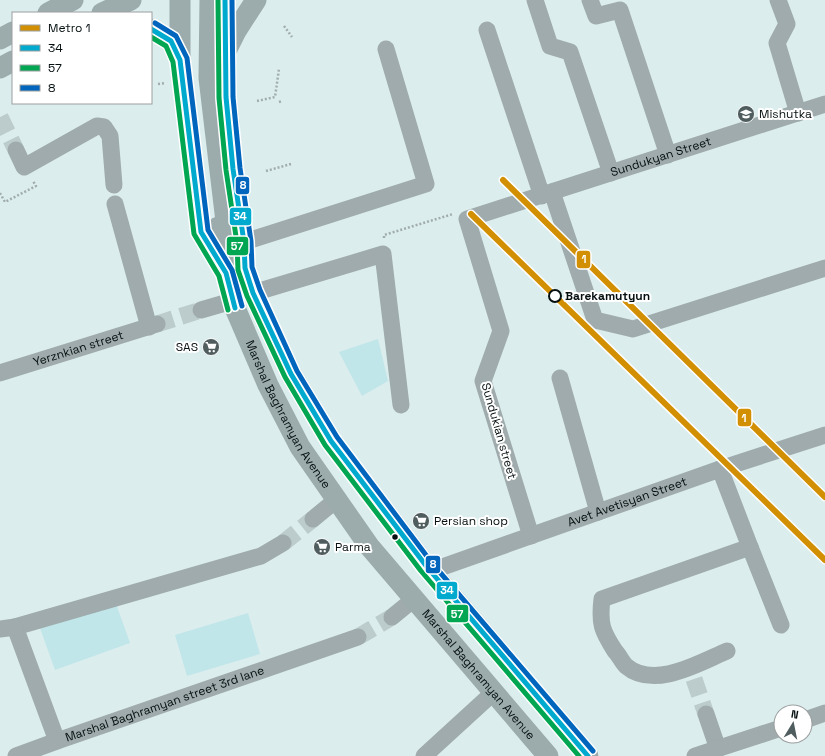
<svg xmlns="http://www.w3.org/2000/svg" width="825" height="756" font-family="'Space Grotesk',sans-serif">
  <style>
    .green { fill: #c0e6e9 }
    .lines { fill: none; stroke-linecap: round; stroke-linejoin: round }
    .minor-tunnel { stroke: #bccccd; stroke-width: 17; stroke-dasharray: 17 8; stroke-linecap: butt }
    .path { stroke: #a0acad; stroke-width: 2.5; stroke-dasharray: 2 2; stroke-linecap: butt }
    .minor { stroke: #9fabac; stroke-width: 17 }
    .major { stroke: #9cacad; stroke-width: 21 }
    .bus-1-casing { stroke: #fff; stroke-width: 8 }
    .bus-2-casing { stroke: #fff; stroke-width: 8 }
    .bus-3-casing { stroke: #fff; stroke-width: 8 }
    .bus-1 { stroke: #00a9ce; stroke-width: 5 }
    .bus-2 { stroke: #00a651; stroke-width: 5 }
    .bus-3 { stroke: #0065bd; stroke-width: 5 }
    .metro-1-casing { stroke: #fff; stroke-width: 9 }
    .metro-1 { stroke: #d38f02; stroke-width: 6 }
    .stop-dot { fill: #fff; stroke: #050f10; stroke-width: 2 }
    .bus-dot { fill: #050f10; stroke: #fff; stroke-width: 1.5 }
    .labels { text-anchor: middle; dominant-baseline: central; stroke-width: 4; stroke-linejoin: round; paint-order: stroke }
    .poi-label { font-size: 12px; fill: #050f10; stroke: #fff; text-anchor: start }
    .street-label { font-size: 12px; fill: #050f10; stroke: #fff }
    .stop-label { font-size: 12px; font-weight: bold; fill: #050f10; stroke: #fff; text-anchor: start }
    .line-badge { stroke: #fff; stroke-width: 1.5 }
    .badge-label { font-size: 11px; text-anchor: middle; font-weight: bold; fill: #fff }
  </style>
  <rect width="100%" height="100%" fill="#dcedee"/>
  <g class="green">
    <polygon points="378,339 388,381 362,396 339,352"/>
    <polygon points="115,601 130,643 55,670 40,628"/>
    <polygon points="248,613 260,654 187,676 175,635"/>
  </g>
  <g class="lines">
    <g class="minor-tunnel">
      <polyline points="0,117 16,150"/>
      <polyline points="157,324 201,310"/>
      <polyline points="283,543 313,519"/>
      <polyline points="358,637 392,617"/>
      <polyline points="694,679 706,714"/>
    </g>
    <g class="path">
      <polyline points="284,26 292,37"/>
      <polyline points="158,84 165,83"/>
      <polyline points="257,101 275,97 279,69"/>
      <polyline points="279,102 282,101"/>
      <polyline points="266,171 291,164"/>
      <polyline points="0,193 5,202 36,186 33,181"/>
      <polyline points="384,238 384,235 453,214"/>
    </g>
    <g class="minor">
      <polyline points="535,0 550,46 570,52 611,173"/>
      <polyline points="590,0 596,16 620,10 668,155"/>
      <polyline points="778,0 787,24 777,43 798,113"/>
      <polyline points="487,30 542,196"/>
      <polyline points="16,150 24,167 97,126 104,127 110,136 114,185"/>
      <polyline points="552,192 595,320 633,329 825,268"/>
      <polyline points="115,204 149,327"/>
      <polyline points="244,242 426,184 386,49"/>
      <polyline points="253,293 383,254 401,405"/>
      <polyline points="201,310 232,301"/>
      <path id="s1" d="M 0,373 L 157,324"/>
      <polyline points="560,378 598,512"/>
      <path d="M 720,469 L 750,547 L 602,599 C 599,624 602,631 615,651 C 619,655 622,662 626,666 C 654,690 699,663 727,651"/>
      <polyline points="313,519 336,500"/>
      <path id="s2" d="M 531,536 L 483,381 L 501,331 L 467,219 L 825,104"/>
      <path id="s3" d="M 283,543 L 261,556 L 15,627 L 57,741 L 358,637"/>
      <polyline points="750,547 781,625"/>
      <path id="s4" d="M 431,571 L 720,469 L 825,435"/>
      <polyline points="392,617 414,599"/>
      <polyline points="0,629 15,627"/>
      <polyline points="706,714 718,749"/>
      <polyline points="805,720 825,713"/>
      <polyline points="16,756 57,741"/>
      <polyline points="424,756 494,692"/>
      <polyline points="695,756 781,728"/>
    </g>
    <g class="major">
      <polyline points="180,0 180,60 201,232 220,264"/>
      <polyline points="210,0 209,78 227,230 245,268 253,293 291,374 331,441 427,567 588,756"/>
      <polyline points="225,0 226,97 229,123"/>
      <polyline points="48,13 73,0"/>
      <polyline points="102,13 131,0"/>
      <polyline points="151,29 171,41 180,60"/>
      <polyline points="0,39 13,32"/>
      <polyline points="227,49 236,31 256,0"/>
      <polyline points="0,68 13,61"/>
      <path id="s5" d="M 218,227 L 232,301 L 268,385 L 300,447 L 369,546 L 548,756"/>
    </g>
    <g class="bus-1-casing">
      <g id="bus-1">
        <polyline points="225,0 226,97 233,169 244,242 245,268 253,293 291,374 331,441 427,567 588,756"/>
        <polyline points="151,29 171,41 180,60 201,232 226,273 235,308"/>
      </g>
    </g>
    <g class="bus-2-casing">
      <g id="bus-2">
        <polyline points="218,0 219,98 226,170 237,243 238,270 247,296 285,377 325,445 421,571 579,756"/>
        <polyline points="151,37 166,46 173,62 194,234 219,276 228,310"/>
      </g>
    </g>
    <g class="bus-3-casing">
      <g id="bus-3">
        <polyline points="232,0 233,97 240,168 251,241 252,267 260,290 297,371 337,437 432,563 593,751"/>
        <polyline points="155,23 176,36 187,58 208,230 232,270 242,306"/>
      </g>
    </g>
    <use href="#bus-1" class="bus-1"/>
    <use href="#bus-2" class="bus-2"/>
    <use href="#bus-3" class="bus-3"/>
    <g class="metro-1-casing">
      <g id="metro-1">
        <polyline points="503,180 825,497"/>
        <polyline points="471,214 825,560"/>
      </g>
    </g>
    <use href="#metro-1" class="metro-1"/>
  </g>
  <defs>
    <g id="school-disc" transform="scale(0.9)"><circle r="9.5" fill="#505d5e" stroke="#fff"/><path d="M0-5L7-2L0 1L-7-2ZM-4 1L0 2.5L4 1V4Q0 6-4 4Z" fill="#fff"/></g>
    <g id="supermarket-disc" transform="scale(0.9)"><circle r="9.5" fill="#505d5e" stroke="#fff"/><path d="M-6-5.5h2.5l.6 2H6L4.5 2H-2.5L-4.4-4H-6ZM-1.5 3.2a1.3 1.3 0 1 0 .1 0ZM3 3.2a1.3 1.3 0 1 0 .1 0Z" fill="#fff"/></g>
  </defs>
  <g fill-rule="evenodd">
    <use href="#school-disc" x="746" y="114"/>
    <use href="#supermarket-disc" x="211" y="347"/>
    <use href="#supermarket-disc" x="421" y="521"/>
    <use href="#supermarket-disc" x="322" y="547"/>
  </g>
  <circle class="stop-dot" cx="555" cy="296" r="6"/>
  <circle class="bus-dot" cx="395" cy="537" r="3.5"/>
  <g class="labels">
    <g class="poi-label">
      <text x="759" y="114">Mishutka</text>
      <text x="198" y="347" text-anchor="end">SAS</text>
      <text x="434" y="521">Persian shop</text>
      <text x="335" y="547">Parma</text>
    </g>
    <g class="street-label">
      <text stroke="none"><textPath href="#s2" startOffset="536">Sundukyan Street</textPath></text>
      <text stroke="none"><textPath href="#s1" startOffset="82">Yerznkian street</textPath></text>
      <text stroke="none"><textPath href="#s5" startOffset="202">Marshal Baghramyan Avenue</textPath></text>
      <text transform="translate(499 431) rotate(74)">Sundukian street</text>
      <text stroke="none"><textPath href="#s4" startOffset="208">Avet Avetisyan Street</textPath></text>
      <text stroke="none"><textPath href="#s5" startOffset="526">Marshal Baghramyan Avenue</textPath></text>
      <text stroke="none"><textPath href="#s3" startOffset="517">Marshal Baghramyan street 3rd lane</textPath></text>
    </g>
    <g class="stop-label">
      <text x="565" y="296">Barekamutyun</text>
    </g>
  </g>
  <g class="line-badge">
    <rect x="235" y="176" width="15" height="19" rx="4" fill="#0065bd"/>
    <rect x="229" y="207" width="23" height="19" rx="4" fill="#00a9ce"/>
    <rect x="226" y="236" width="23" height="20" rx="4" fill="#00a651"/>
    <rect x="576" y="250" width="15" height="19" rx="4" fill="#d38f02"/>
    <rect x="737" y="408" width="15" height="19" rx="4" fill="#d38f02"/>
    <rect x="425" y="555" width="16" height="19" rx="4" fill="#0065bd"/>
    <rect x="436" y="581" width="22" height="19" rx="4" fill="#00a9ce"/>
    <rect x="446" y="604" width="23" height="19" rx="4" fill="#00a651"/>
  </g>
  <g class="badge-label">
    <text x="243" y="189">8</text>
    <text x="240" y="220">34</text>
    <text x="237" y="250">57</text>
    <text x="584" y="263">1</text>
    <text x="744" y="422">1</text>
    <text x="433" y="568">8</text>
    <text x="447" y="594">34</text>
    <text x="457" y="618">57</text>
  </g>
  <rect x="12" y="12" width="140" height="92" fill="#ffffff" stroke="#9b9f9f"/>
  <rect x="20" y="25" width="20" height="6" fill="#d38f02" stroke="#9b9f9f"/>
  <text x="48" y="32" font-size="12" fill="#050f10">Metro 1</text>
  <rect x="20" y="45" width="20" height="6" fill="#00a9ce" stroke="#9b9f9f"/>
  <text x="48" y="52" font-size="12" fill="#050f10">34</text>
  <rect x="20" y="65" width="20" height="6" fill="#00a651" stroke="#9b9f9f"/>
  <text x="48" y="72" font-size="12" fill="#050f10">57</text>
  <rect x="20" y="85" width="20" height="6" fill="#0065bd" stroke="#9b9f9f"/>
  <text x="48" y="92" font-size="12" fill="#050f10">8</text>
  <g transform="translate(793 724) rotate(10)"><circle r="19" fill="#ffffff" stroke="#9b9f9f"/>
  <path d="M0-3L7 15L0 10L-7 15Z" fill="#505d5e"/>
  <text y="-6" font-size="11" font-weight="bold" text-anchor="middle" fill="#050f10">N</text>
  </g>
</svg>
